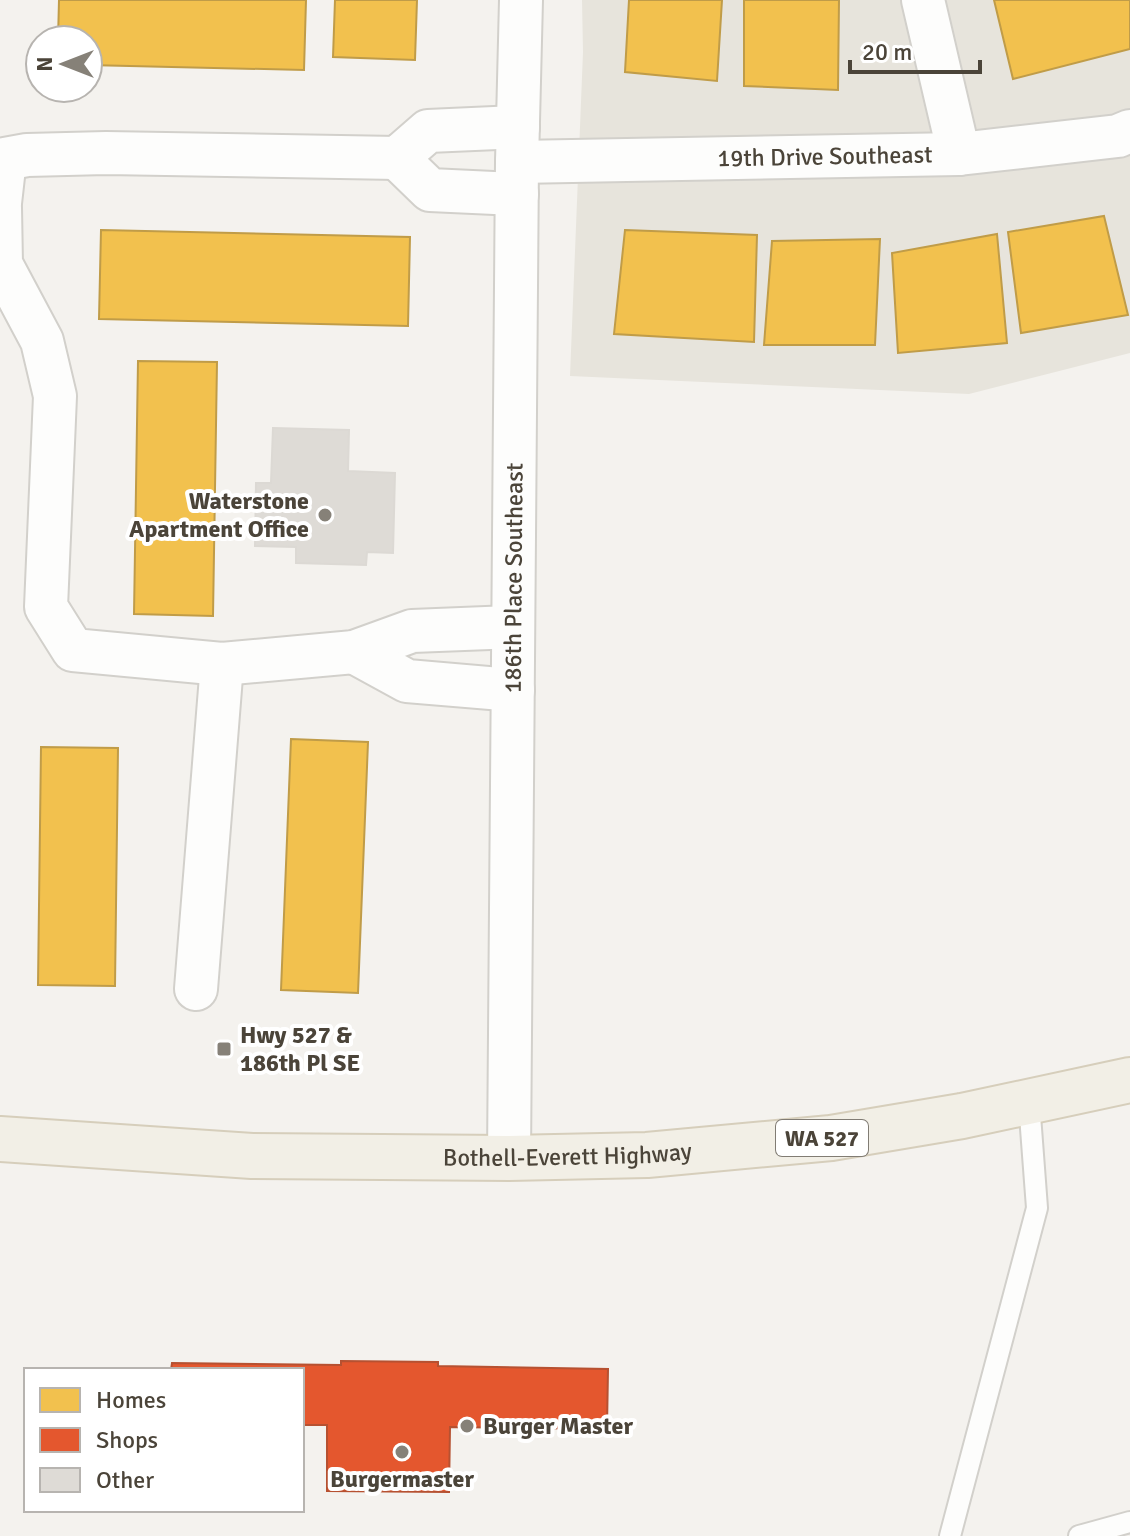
<svg xmlns="http://www.w3.org/2000/svg" width="1130" height="1536" font-family="Signika,sans-serif">
  <style>
    .residential { fill: #e7e4dc }
    .homes { fill: #f2c14e; stroke: #c09c48; stroke-width: 2 }
    .shops { fill: #e4572e; stroke: #b65131; stroke-width: 2 }
    .building { fill: #dedbd6; stroke: #dcd9d4; stroke-width: 2 }
    .lines { fill: none; stroke-linecap: round; stroke-linejoin: round }
    .service-casing { stroke: #d2d0cb; stroke-width: 24 }
    .minor-casing { stroke: #d2d0cb; stroke-width: 46 }
    .primary-casing { stroke: #d6cebb; stroke-width: 48 }
    .service { stroke: #fdfdfc; stroke-width: 20 }
    .minor { stroke: #fdfdfc; stroke-width: 42 }
    .primary { stroke: #f2efe6; stroke-width: 44 }
    .poi-dot { fill: #868178; stroke: #fff; stroke-width: 3 }
    .labels { text-anchor: middle; dominant-baseline: central; stroke-width: 8; stroke-linejoin: round; paint-order: stroke }
    .shield { fill: #fff; stroke: #817c74; stroke-width: 2 }
    .shield-label { font-size: 22px; font-weight: bold; fill: #4b4439 }
    .street-label { font-size: 24px; fill: #4b4439; stroke: #fff }
    .poi-label { font-size: 24px; font-weight: bold; fill: #4b4439; stroke: #fff; text-anchor: start }
  </style>
  <rect width="100%" height="100%" fill="#f4f2ee"/>
  <polygon class="residential" points="582,0 1130,0 1130,353 969,394 570,376 583,52"/>
  <g class="homes">
    <polygon points="59,0 306,0 304,70 88,65 88,40 58,40"/>
    <polygon points="335,0 417,0 415,60 333,57"/>
    <polygon points="629,0 722,0 717,81 625,72"/>
    <polygon points="744,0 839,0 838,90 744,86"/>
    <polygon points="994,0 1130,0 1130,49 1013,79"/>
    <polygon points="1104,216 1128,315 1021,333 1008,232"/>
    <polygon points="101,230 410,237 408,326 99,319"/>
    <polygon points="625,230 757,235 754,342 614,334"/>
    <polygon points="997,234 1007,343 898,353 892,253"/>
    <polygon points="880,239 875,345 764,345 772,241"/>
    <polygon points="138,361 217,362 213,616 134,614"/>
    <polygon points="291,739 368,742 358,993 281,990"/>
    <polygon points="41,747 118,748 115,986 38,985"/>
  </g>
  <polygon class="shops" points="341,1361 438,1362 438,1366 608,1369 607,1429 450,1427 449,1492 327,1491 327,1425 302,1425 302,1370 171,1370 172,1363 341,1365"/>
  <polygon class="building" points="273,428 349,430 348,471 395,473 393,553 367,552 366,565 296,563 296,547 255,546 256,483 271,483"/>
  <g class="lines">
    <g class="service-casing">
      <g id="service">
        <polyline points="950,1536 1037,1208 1029,1102"/>
        <polyline points="1079,1536 1130,1522"/>
      </g>
    </g>
    <g class="minor-casing">
      <g id="minor">
        <polyline points="923,0 959,154"/>
        <polyline points="397,158 430,190 517,194"/>
        <path id="s1" d="M 517,162 L 959,154 L 1118,136 L 1130,131"/>
        <polyline points="0,203 5,159 27,155 106,153 397,158 428,131 518,127"/>
        <polyline points="0,208 1,264 42,341 55,396 46,607 73,650 222,664 354,652 412,631 513,627"/>
        <polyline points="354,652 407,681 513,690"/>
        <polyline points="196,989 222,664"/>
        <path id="s2" d="M 509,1158 L 517,162 L 521,0"/>
      </g>
    </g>
    <g class="primary-casing">
      <g id="primary">
        <path id="s3" d="M 0,1139 L 252,1156 L 509,1158 L 647,1155 L 831,1138 L 962,1116 L 1130,1080"/>
      </g>
    </g>
    <use href="#service" class="service"/>
    <use href="#minor" class="minor"/>
    <use href="#primary" class="primary"/>
  </g>
  <g class="poi-dot">
    <circle cx="325" cy="515" r="8"/>
    <rect x="216" y="1041" width="16" height="16" rx="4"/>
    <circle cx="467" cy="1426" r="8"/>
    <circle cx="402" cy="1452" r="8"/>
  </g>
  <g class="labels">
    <rect class="shield" x="776" y="1120" width="92" height="36" rx="6"/>
    <g class="shield-label">
      <text x="822" y="1138">WA 527</text>
    </g>
    <g class="street-label">
      <text stroke="none"><textPath href="#s1" startOffset="308">19th Drive Southeast</textPath></text>
      <text stroke="none"><textPath href="#s2" startOffset="580">186th Place Southeast</textPath></text>
      <text stroke="none"><textPath href="#s3" startOffset="568">Bothell-Everett Highway</textPath></text>
    </g>
    <g class="poi-label">
      <text x="309" y="501" text-anchor="end">Waterstone<tspan x="309" dy="28">Apartment Office</tspan></text>
      <text x="240" y="1035">Hwy 527 &amp;<tspan x="240" dy="28">186th Pl SE</tspan></text>
      <text x="483" y="1426">Burger Master</text>
      <text x="402" y="1479" text-anchor="middle">Burgermaster</text>
    </g>
  </g>
  <rect x="24" y="1368" width="280" height="144" fill="#ffffff" stroke="#b7b4b0" stroke-width="2"/>
  <rect x="40" y="1388" width="40" height="24" fill="#f2c14e" stroke="#b7b4b0" stroke-width="2"/>
  <text x="96" y="1408" font-size="24" fill="#4b4439">Homes</text>
  <rect x="40" y="1428" width="40" height="24" fill="#e4572e" stroke="#b7b4b0" stroke-width="2"/>
  <text x="96" y="1448" font-size="24" fill="#4b4439">Shops</text>
  <rect x="40" y="1468" width="40" height="24" fill="#dedbd6" stroke="#b7b4b0" stroke-width="2"/>
  <text x="96" y="1488" font-size="24" fill="#4b4439">Other</text>
  <g transform="translate(64 64) rotate(270)"><circle r="38" fill="#ffffff" stroke="#b7b4b0" stroke-width="2"/>
  <path d="M0-6L14 30L0 20L-14 30Z" fill="#868178"/>
  <text y="-12" font-size="22" font-weight="bold" text-anchor="middle" fill="#4b4439">N</text>
  </g>
  <path d="M850 60v12h130v-12" fill="none" stroke="#4b4439" stroke-width="4"/>
  <text x="862" y="60" font-size="24" fill="#4b4439" stroke="#ffffff" stroke-width="6" paint-order="stroke">20 m</text>
</svg>
